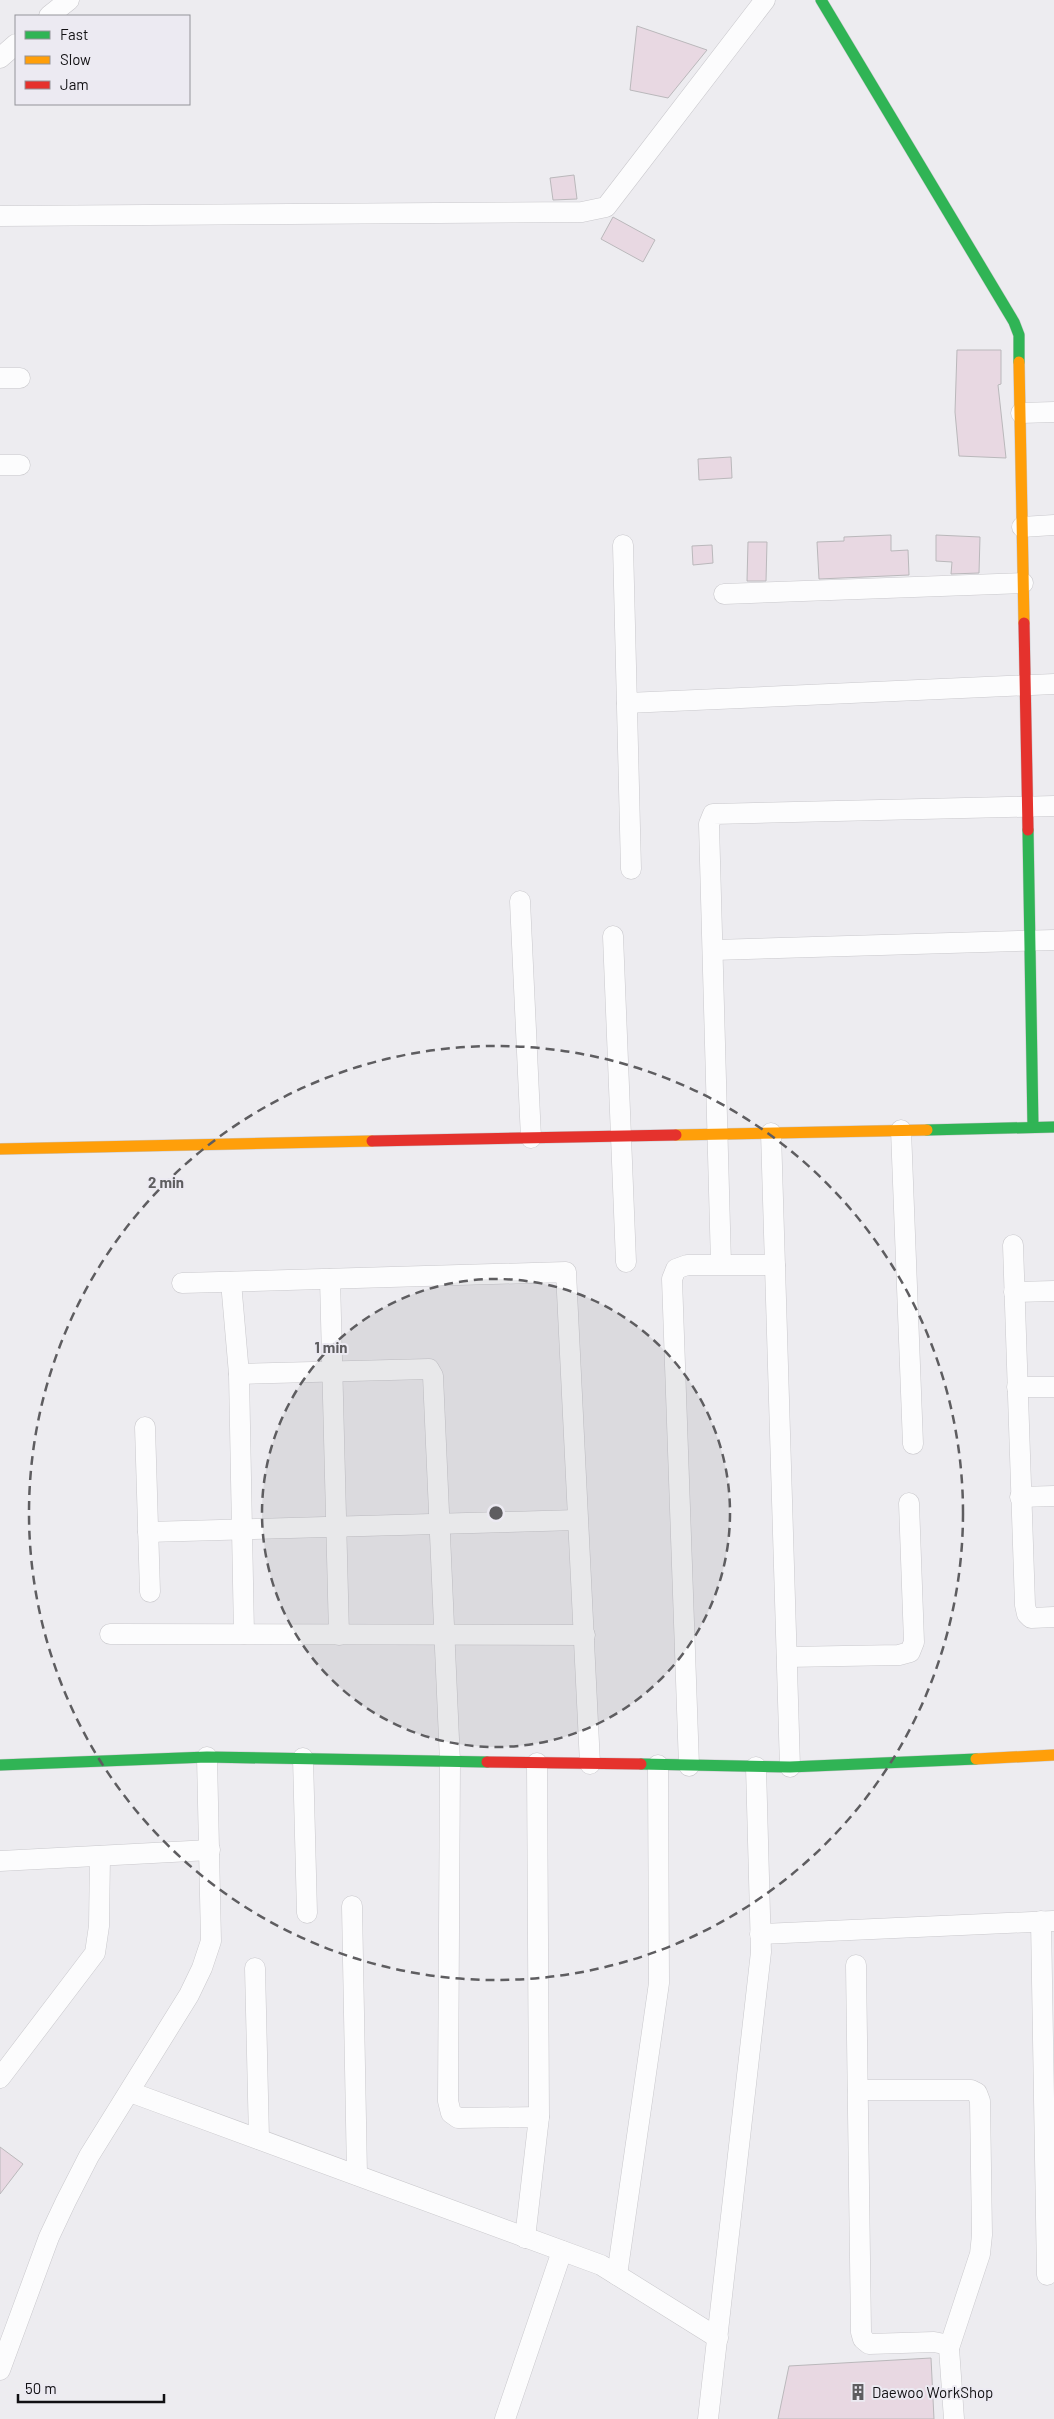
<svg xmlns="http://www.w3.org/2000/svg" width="1054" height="2419" font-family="Barlow,sans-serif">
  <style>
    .building { fill: #e8d8e2; stroke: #bab8bb }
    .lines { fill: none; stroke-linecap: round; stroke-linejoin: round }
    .street-casing { stroke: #c9c8cc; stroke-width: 21 }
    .fast-casing { stroke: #c9c8cc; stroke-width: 12 }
    .slow-casing { stroke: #c9c8cc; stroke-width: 12 }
    .jam-casing { stroke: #c9c8cc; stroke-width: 12 }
    .street { stroke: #fcfcfd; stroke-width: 20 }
    .fast { stroke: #30b455; stroke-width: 11 }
    .slow { stroke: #ff9f0a; stroke-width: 11 }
    .jam { stroke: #e5322d; stroke-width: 11 }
    .ring { fill: none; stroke: #5e5d60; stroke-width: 2.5; stroke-dasharray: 9 6 }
    .labels { text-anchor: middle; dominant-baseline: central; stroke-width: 4; stroke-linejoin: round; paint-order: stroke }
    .poi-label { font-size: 15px; fill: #111013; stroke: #eceaf2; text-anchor: start }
    .centre { fill: #5e5d60; stroke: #eceaf2; stroke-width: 2.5 }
    .ring-label { font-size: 15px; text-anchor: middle; font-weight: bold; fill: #5e5d60; stroke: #eceaf2; stroke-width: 4; stroke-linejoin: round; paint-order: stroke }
  </style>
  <rect width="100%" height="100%" fill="#edecf0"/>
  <g class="building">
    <polygon points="637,26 707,50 668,98 630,90"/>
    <polygon points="574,175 577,199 553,200 550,178"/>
    <polygon points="613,217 655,240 643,262 601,239"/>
    <polygon points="957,350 1001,350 1001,384 998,385 1006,458 959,456 955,412"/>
    <polygon points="731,457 732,478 699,480 698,459"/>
    <polygon points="891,535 891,551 908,550 909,575 819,579 817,542 844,541 844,537"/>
    <polygon points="936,535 980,537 979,573 951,574 952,562 936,561"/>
    <polygon points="748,542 767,542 766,581 747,581"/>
    <polygon points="712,545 713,563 693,565 692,546"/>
    <polygon points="0,2147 23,2164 0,2194"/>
    <polygon points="931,2358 934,2419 778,2419 789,2366"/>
  </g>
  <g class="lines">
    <g class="street-casing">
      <g id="street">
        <polyline points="49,16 69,0"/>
        <polyline points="0,58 16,44"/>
        <polyline points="0,216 582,212 606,207 765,0"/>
        <polyline points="0,378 20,378"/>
        <polyline points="1021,413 1054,412"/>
        <polyline points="0,465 20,465"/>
        <polyline points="1022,527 1054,525"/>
        <polyline points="623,545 631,869"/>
        <polyline points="724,594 1023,583"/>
        <polyline points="627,703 1054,684"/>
        <polyline points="520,901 531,1138"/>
        <polyline points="613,936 626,1262"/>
        <polyline points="714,950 1054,940"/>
        <polyline points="901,1130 913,1444"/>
        <polyline points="771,1133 790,1767"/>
        <polyline points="1013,1245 1025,1605 1027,1614 1031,1618 1054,1617"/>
        <polyline points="721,1264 709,824 713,814 1054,806"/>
        <polyline points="330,1279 339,1635"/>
        <polyline points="231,1282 239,1374 244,1634"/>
        <polyline points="182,1283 566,1272 590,1764"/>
        <polyline points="1014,1292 1054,1291"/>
        <polyline points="239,1374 429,1369 433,1376 450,1762 448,2101 451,2113 458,2118 539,2117"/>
        <polyline points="1017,1387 1054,1387"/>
        <polyline points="145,1427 150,1592"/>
        <polyline points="1020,1497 1054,1496"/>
        <polyline points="148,1532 577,1520"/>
        <polyline points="110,1634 585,1635"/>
        <polyline points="787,1657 899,1655 910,1652 914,1642 909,1503"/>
        <polyline points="303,1758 307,1913"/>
        <polyline points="689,1766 672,1279 676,1269 687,1265 775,1265"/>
        <polyline points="0,1861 210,1850"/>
        <polyline points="352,1906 357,2175"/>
        <polyline points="1041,1921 1047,2275"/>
        <polyline points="760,1934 1053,1921"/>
        <polyline points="856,1965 861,2332 863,2339 869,2344 934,2342 944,2344 949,2348 954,2419"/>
        <polyline points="255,1968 259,2139"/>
        <polyline points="0,2078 95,1953 99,1926 100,1856"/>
        <polyline points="858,2090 971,2090 977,2093 980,2101 982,2235 980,2254 949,2348"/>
        <polyline points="130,2092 601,2265 718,2338"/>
        <polyline points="525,2238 539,2117 537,1763"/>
        <polyline points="617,2275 659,1983 658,1765"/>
        <polyline points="0,2370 49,2237 66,2201 89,2156 189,1995 202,1968 211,1941 207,1757"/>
        <polyline points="505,2419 562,2251"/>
        <polyline points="708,2419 761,1952 756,1767"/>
      </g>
    </g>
    <g class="fast-casing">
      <g id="fast">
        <polyline points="821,0 1014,322 1019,335 1019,362"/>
        <polyline points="1028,830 1033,1127"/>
        <polyline points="927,1130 1054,1127"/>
        <polyline points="641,1764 790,1767 976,1759"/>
        <polyline points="0,1765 207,1757 487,1762"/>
      </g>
    </g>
    <g class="slow-casing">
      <g id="slow">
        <polyline points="1019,362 1024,623"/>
        <polyline points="676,1135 927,1130"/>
        <polyline points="0,1149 372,1141"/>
        <polyline points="976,1759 1054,1755"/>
      </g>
    </g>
    <g class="jam-casing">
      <g id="jam">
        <polyline points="1024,623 1028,830"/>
        <polyline points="372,1141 676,1135"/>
        <polyline points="487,1762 641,1764"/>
      </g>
    </g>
    <use href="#street" class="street"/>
    <use href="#fast" class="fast"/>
    <use href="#slow" class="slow"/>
    <use href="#jam" class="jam"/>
  </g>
  <circle cx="496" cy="1513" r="234" fill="#5e5d60" fill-opacity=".12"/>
  <g class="ring">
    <circle cx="496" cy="1513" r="234"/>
    <circle cx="496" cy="1513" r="467"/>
  </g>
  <defs>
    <g id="building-bare" transform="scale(1.35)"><path d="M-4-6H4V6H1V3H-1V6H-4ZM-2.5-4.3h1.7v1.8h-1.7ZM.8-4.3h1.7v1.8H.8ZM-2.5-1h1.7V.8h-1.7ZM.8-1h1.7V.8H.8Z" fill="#5e5d60" stroke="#eceaf2" stroke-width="2.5" paint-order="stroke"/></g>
  </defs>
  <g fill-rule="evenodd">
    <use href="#building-bare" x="858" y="2392"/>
  </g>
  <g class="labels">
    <g class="poi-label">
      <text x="872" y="2392">Daewoo WorkShop</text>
    </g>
  </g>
  <circle cx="496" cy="1513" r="8" class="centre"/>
  <g class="ring-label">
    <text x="166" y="1188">2 min</text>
    <text x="331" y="1353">1 min</text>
  </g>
  <rect x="15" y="15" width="175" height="90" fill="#eceaf2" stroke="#949399"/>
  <rect x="25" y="31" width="25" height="8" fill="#30b455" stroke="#949399"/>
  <text x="60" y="40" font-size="15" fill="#111013">Fast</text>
  <rect x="25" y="56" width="25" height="8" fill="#ff9f0a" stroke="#949399"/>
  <text x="60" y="65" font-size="15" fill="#111013">Slow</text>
  <rect x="25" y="81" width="25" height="8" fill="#e5322d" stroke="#949399"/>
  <text x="60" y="90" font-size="15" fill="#111013">Jam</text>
  <path d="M18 2394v8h146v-8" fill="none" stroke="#111013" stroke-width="2.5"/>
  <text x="25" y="2394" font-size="15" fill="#111013" stroke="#eceaf2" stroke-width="4" paint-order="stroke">50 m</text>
</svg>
